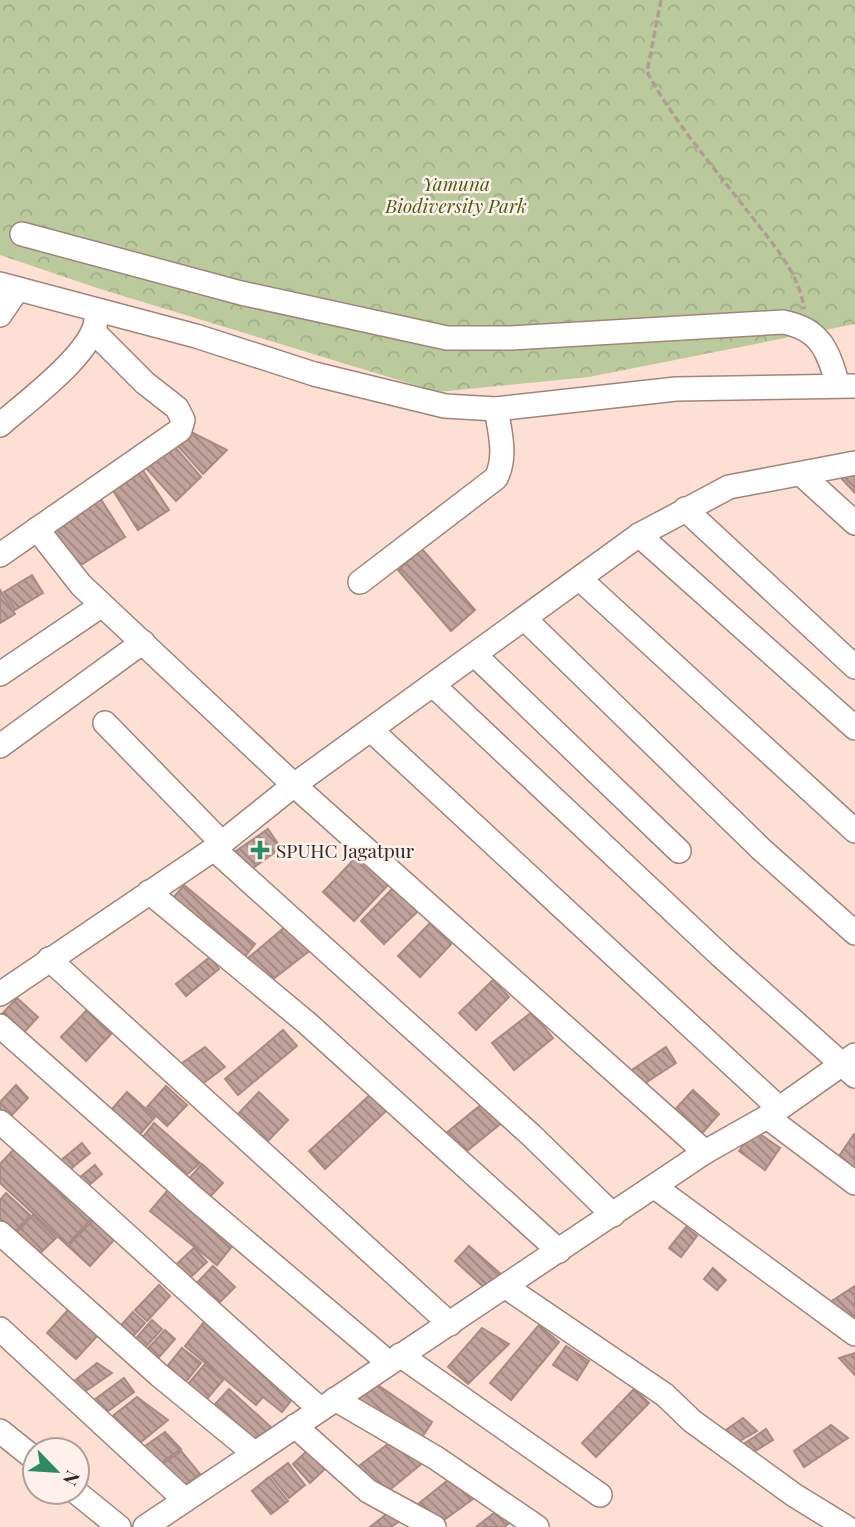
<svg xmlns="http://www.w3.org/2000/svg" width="855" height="1527" font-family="'Playfair Display',serif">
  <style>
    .park { fill: url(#park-crowns) }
    .building { fill: url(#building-back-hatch); stroke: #a88a84; stroke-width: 2 }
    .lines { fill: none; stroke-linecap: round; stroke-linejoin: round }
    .minor-casing { stroke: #a1857a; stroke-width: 26 }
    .path { stroke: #b49c93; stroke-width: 3.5; stroke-dasharray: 7 3.5; stroke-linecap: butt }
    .minor { stroke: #fff; stroke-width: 23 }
    .poi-dot { fill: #2a8c66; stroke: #fef1ec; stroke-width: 2.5 }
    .labels { text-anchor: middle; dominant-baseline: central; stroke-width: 5; stroke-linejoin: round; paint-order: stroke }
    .park-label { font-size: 19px; font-style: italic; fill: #495c12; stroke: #fef1ec }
    .poi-label { font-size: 19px; fill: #342824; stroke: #fef1ec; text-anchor: start }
  </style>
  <defs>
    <pattern id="park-crowns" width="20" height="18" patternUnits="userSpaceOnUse" patternTransform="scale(1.75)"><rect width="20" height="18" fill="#baca9d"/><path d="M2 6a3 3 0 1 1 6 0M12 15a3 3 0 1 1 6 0" fill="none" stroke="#a0ae87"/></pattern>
    <pattern id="building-back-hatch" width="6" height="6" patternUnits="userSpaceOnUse" patternTransform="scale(1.75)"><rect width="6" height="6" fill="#c1a29c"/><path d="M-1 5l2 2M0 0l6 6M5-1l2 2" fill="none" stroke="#9e847f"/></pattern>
  </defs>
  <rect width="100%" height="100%" fill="#fedfd3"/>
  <polygon class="park" points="0,0 855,0 855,324 589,377 438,392 100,289 0,255"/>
  <g class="building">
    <polygon points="193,433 227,450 203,474 177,445"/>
    <polygon points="174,446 201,477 176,501 144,466"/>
    <polygon points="142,469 169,510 138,530 112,489"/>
    <polygon points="855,474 855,493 840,477"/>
    <polygon points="100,498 125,537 76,568 51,529"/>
    <polygon points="422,549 475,610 451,631 398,570"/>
    <polygon points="32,575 43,593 15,610 4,592"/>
    <polygon points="0,590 15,614 0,623"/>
    <polygon points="268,829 281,848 250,870 236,851"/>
    <polygon points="359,854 389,884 354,921 323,892"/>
    <polygon points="184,885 255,944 240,963 169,903"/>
    <polygon points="395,886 419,910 384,944 361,921"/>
    <polygon points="434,919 455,940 420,977 398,956"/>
    <polygon points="286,926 312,949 268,983 248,958"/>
    <polygon points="210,957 219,969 186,996 176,984"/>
    <polygon points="493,980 509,997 476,1030 459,1013"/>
    <polygon points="17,998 38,1017 18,1039 0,1016"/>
    <polygon points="87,1010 112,1033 86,1061 61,1037"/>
    <polygon points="532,1012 553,1038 514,1070 492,1043"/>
    <polygon points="283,1030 297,1046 238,1095 225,1079"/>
    <polygon points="205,1047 225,1067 197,1088 178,1066"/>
    <polygon points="666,1047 676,1063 636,1089 626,1074"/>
    <polygon points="16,1085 28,1098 9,1118 0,1110 0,1102"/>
    <polygon points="166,1086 187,1105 167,1126 147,1107"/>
    <polygon points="693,1090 719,1114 697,1139 671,1114"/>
    <polygon points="127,1092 155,1117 133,1142 105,1117"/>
    <polygon points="259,1092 288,1120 265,1144 236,1116"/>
    <polygon points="372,1093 387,1110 325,1169 309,1151"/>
    <polygon points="487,1100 504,1121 457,1159 440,1138"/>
    <polygon points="154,1123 200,1163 181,1180 139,1142"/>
    <polygon points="754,1130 780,1148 765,1170 739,1151"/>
    <polygon points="854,1134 855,1134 855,1180 833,1165"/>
    <polygon points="82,1143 90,1153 67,1172 59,1162"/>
    <polygon points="15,1148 91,1219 67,1245 0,1183 0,1164"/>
    <polygon points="202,1164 223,1183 205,1202 185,1183"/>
    <polygon points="95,1165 102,1174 82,1191 74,1182"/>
    <polygon points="168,1190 234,1244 217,1265 150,1211"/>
    <polygon points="6,1193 30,1215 11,1237 0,1227 0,1200"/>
    <polygon points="33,1215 56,1238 33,1260 11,1238"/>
    <polygon points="93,1220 114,1240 90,1266 68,1246"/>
    <polygon points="686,1227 697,1236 681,1257 669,1248"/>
    <polygon points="469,1246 502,1275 488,1291 455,1261"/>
    <polygon points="194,1248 207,1262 181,1286 168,1272"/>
    <polygon points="213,1266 235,1287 213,1309 192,1288"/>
    <polygon points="713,1268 726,1280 717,1290 704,1279"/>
    <polygon points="159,1285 170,1296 147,1321 135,1310"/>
    <polygon points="855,1286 855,1322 830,1302"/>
    <polygon points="69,1309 98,1335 76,1359 47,1333"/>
    <polygon points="133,1312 145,1323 127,1343 115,1332"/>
    <polygon points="152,1320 162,1329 141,1352 131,1344"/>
    <polygon points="204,1322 294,1397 282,1412 263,1397 256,1405 185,1346"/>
    <polygon points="539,1325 559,1342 511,1400 490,1383"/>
    <polygon points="482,1328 509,1344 468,1384 448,1367"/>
    <polygon points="165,1330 175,1339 152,1365 142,1355"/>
    <polygon points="566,1346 589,1361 577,1380 553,1365"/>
    <polygon points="182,1348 201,1363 180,1389 161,1374"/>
    <polygon points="855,1353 855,1375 839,1358"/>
    <polygon points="97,1363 112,1373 80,1395 68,1386"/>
    <polygon points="205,1364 223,1380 201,1406 183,1390"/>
    <polygon points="124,1378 134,1392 100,1417 90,1403"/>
    <polygon points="372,1381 432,1422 417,1445 356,1404"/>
    <polygon points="229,1389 272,1428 252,1450 209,1411"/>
    <polygon points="634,1389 649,1403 596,1457 582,1443"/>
    <polygon points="137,1397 168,1420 141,1442 110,1418"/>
    <polygon points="743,1418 757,1431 729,1447 717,1436"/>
    <polygon points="831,1425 848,1438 804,1467 794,1451"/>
    <polygon points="766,1429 773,1440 746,1457 739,1447"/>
    <polygon points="165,1432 181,1449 152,1469 138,1451"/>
    <polygon points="397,1437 425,1461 386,1493 355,1469"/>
    <polygon points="310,1448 327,1467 310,1483 293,1464"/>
    <polygon points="181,1451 200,1474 177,1491 157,1468"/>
    <polygon points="288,1463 305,1485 289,1498 271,1476"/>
    <polygon points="453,1476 480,1494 437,1525 412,1509"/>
    <polygon points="269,1477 288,1501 271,1514 252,1491"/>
    <polygon points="503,1506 515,1519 504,1527 476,1527"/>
    <polygon points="393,1509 401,1520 391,1527 370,1527"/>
  </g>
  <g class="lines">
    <g class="minor-casing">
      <g id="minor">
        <path d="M 22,234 L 241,293 L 447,338 L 511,338 L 783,322 C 821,329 828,351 838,385"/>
        <polyline points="0,284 196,336 314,374 445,406 496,409 676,389 855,386"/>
        <polyline points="0,315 17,290"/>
        <path d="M 0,425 C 26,402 93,353 96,320"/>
        <polyline points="801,474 855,523"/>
        <polyline points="685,509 855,667"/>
        <polyline points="37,529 81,585 294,785 705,1152"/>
        <polyline points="639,535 855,728"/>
        <polyline points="0,555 180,430 183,420 177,408 145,383 95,333"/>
        <polyline points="580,579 855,831"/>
        <path d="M 360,582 L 496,478 C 507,457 500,432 496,409"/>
        <polyline points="525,619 761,849 855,933"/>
        <polyline points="476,656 679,851"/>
        <polyline points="0,674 102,605"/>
        <polyline points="433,685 721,956 855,1076"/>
        <polyline points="105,723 222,843"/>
        <polyline points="371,730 779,1108"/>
        <polyline points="0,746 143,642"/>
        <polyline points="214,849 531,1135 613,1215"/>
        <polyline points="149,892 307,1023 559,1251"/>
        <polyline points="49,959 450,1324"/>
        <polyline points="0,994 214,849 294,785 639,535 729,487 855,463"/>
        <polyline points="0,1026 194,1198 388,1362"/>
        <polyline points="767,1117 855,1183"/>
        <path d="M 0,1122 C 108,1216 212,1315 320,1409"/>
        <polyline points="655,1187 855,1334"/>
        <polyline points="0,1233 159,1375 254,1453"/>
        <polyline points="506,1287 665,1395 692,1421 794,1495 846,1527"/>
        <polyline points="0,1329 185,1500"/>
        <polyline points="400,1355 600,1495"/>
        <polyline points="335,1399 436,1458 537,1527"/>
        <polyline points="295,1426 368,1491 434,1527"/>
        <polyline points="0,1431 35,1459"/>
        <polyline points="76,1492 119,1527"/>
        <polyline points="145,1527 705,1152 767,1117 855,1055"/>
      </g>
    </g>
    <path class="path" d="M 661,0 L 647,72 C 673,120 711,164 745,208 C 767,237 800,272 804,309"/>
    <use href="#minor" class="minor"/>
  </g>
  <path class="poi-dot" d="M256.5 839.5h7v7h7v7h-7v7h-7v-7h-7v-7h7z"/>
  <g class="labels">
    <g class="park-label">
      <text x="456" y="183">Yamuna<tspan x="456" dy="22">Biodiversity Park</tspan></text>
    </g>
    <g class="poi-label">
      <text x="276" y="850">SPUHC Jagatpur</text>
    </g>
  </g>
  <g transform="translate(56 1471) rotate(115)"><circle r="33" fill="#fef1ec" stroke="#ada19c" stroke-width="2"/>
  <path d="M0-5L12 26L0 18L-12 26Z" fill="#2a8c66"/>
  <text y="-10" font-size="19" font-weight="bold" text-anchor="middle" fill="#342824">N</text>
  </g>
</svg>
